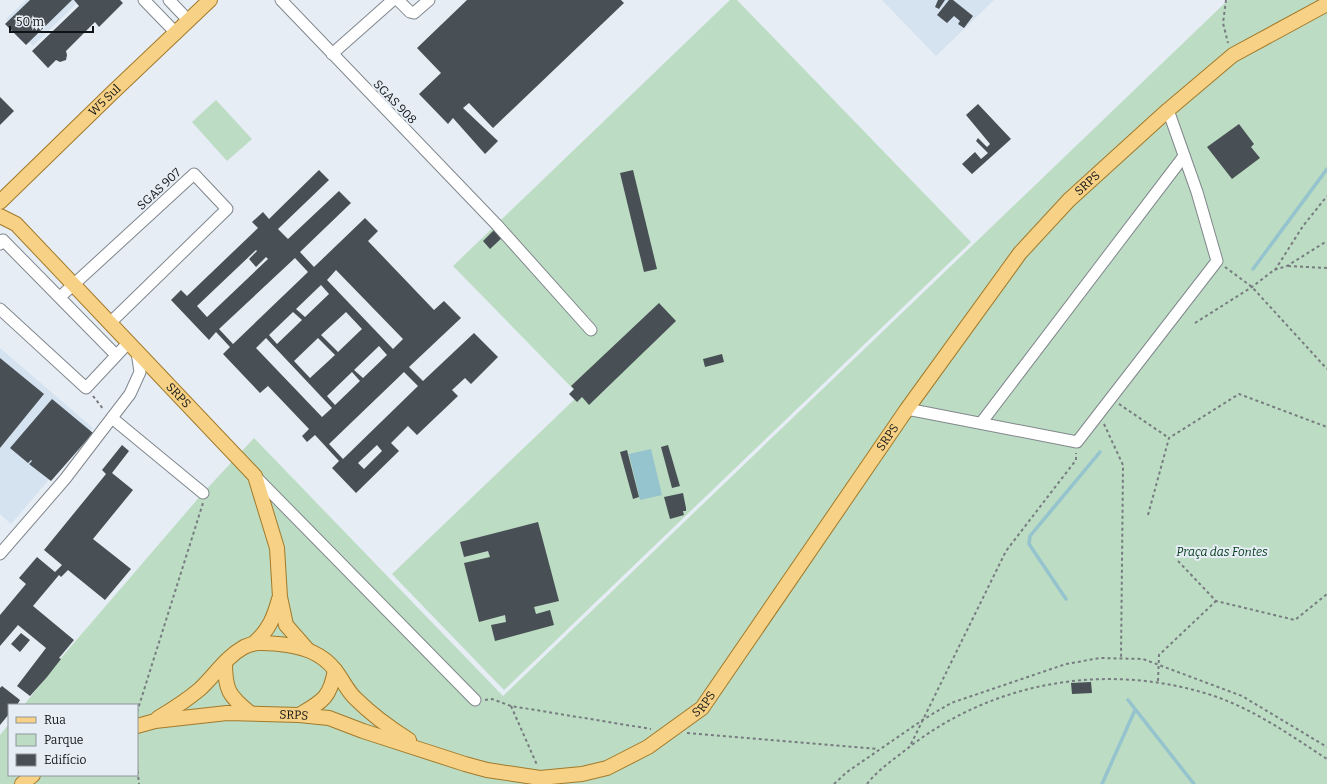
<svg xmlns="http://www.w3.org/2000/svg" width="1327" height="784" font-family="Bitter,serif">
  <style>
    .built { fill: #d5e2ef }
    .green { fill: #bcdcc3 }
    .water { fill: #95c3ce }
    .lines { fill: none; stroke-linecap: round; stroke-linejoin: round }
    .stream { stroke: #95c3ce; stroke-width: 3.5 }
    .building { fill: #484f55; fill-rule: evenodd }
    .minor-casing { stroke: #80878d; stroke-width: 13 }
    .major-casing { stroke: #a27a2a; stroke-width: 16 }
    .path { stroke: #777c81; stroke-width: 2; stroke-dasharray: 3 3; stroke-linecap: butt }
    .minor { stroke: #fff; stroke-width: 11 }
    .major { stroke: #f7d186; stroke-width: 14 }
    .labels { text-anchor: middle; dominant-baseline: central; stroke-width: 4; stroke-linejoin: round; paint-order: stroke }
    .street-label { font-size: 12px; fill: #101315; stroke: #e6edf5 }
    .park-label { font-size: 12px; font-style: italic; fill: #07401e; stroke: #e6edf5 }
  </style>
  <rect width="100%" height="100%" fill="#e6edf5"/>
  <g class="built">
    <polygon points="26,0 122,0 100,23 79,1 33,46 6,19"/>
    <polygon points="882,0 994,0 936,56"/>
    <polygon points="0,348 93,428 11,524 0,514"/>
  </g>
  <g class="green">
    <polygon points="730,0 737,0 971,242 504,690 392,574 579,395 453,266"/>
    <polygon points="1228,0 1327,0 1327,784 0,784 0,735 9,724 9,775 137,775 137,705 24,705 61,658 202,494 254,438 503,696"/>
    <polygon points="216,100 252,139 227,161 192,122"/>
  </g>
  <polygon class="water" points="651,449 662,495 640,500 629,454"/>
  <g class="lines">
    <g class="stream">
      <polyline points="1253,269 1327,169"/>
      <polyline points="1066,599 1029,544 1030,536 1100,452"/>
      <polyline points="1128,700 1194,784"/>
      <polyline points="1102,784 1135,710"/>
    </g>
  </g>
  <g class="building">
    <polygon points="30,0 72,0 26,45 5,24"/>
    <polygon points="74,0 120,0 123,3 99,27 95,22 66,51 67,55 66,60 60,62 56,60 48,68 32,51 79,6"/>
    <polygon points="467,0 621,0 624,3 493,128 469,103 463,108 498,141 485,154 453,118 448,124 419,94 441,73 417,48"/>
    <polygon points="938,0 945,0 939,9 935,7"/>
    <polygon points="949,0 953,0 973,16 964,28 958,24 960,21 954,16 947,23 937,15"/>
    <polygon points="0,97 14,111 0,125"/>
    <polygon points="978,104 1011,139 972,174 962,164 975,152 981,159 988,153 976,141 978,138 987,147 990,144 966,115"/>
    <polygon points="1239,124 1254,144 1251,147 1260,158 1232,179 1207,147"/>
    <path d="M 319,170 L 329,180 L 278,229 L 288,239 L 339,191 L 351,203 L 300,252 L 314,267 L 365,218 L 378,231 L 368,241 L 434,310 L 444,301 L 461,318 L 409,367 L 423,381 L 474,333 L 498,357 L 471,384 L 465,378 L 452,390 L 458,396 L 417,435 L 408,426 L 391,443 L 399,451 L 356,493 L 332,468 L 339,461 L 315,435 L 307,442 L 302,436 L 309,429 L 268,386 L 260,393 L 223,354 L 230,347 L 216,332 L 209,340 L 171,300 L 181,290 L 187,296 L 258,228 L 252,222 L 263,212 L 269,219 ZM 256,250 L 257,251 L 249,259 L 256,267 L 266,257 L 268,259 L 207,317 L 197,306 ZM 295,258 L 308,272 L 233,344 L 219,329 ZM 336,270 L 403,339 L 393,349 L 327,280 ZM 321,285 L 329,294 L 305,317 L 296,309 ZM 293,312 L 302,320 L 277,344 L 269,335 ZM 346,312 L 362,329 L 338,352 L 321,335 ZM 266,338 L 332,408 L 322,417 L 256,348 ZM 318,338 L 335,355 L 310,378 L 294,361 ZM 379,346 L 387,355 L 363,378 L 354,370 ZM 352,372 L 360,381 L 335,405 L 327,396 ZM 404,372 L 418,386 L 343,459 L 329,444 ZM 377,445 L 382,451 L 364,469 L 358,463 Z"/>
    <polygon points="633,170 657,269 644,272 620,173"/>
    <polygon points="497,227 505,235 490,249 483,241"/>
    <polygon points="659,303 676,321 589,405 582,397 577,402 569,394 574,389 571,386"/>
    <polygon points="722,354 724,362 705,367 703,359"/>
    <polygon points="0,358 44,394 0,448"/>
    <polygon points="52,399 93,433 51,481 29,464 32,461 31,460 28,463 10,448"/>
    <polygon points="122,445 129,451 112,473 133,490 93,539 131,569 105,600 68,570 61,577 59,575 33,606 74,640 59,658 61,659 47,677 30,696 17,686 46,648 18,625 0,646 0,615 26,584 19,578 37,557 55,572 62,565 44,550 106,474 102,470"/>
    <polygon points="668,445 680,486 672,488 661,447"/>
    <polygon points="627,450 639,497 633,499 620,452"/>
    <polygon points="683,493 686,508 686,511 683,511 684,515 670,519 664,497"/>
    <polygon points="538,522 559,601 534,607 536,614 550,610 554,625 495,641 491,625 506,622 505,615 479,622 464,563 490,557 488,551 464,557 460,542"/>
    <polygon points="21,633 30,640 20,652 11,644"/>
    <polygon points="1091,682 1092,693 1072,694 1071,683"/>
    <polygon points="2,686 20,700 17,705 9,705 9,714 0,725 0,688"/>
  </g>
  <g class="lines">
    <g class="minor-casing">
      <g id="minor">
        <polyline points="144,0 176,33"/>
        <polyline points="169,0 189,21"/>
        <polyline points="281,0 497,225 591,330"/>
        <polyline points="398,0 410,12 414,13 429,0"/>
        <polyline points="332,54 393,0"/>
        <polyline points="0,244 3,240 116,355"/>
        <polyline points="60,297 194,174 227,209 111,322"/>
        <polyline points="0,309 86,388 129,342"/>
        <polyline points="907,409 1077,442 1217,261 1197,192 1168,110"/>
        <polyline points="112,418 203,493"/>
        <polyline points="981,423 1184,156"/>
        <polyline points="255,476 475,700"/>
        <polyline points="0,554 65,479 130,394 140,372 137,352"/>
      </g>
    </g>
    <g class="major-casing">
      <g id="major">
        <path id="s1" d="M 0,202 L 111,94 L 210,0"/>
        <path id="s2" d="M 0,216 L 16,224 L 255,476 L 277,548 L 280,597 L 286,625 L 307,649"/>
        <path d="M 255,642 C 269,630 274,617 279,599"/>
        <path d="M 225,663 C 225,690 229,696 250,713"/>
        <path d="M 299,715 C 323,701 330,698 335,670"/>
        <path d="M 158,718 C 173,709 187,700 200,689 C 215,675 226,657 244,647 C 256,641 267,643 279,644 C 301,646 321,652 335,670 C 343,680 347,691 356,699 C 372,715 390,728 409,740"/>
        <path id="s3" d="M 137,726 L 155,721 L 227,713 L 299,715 L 329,718 L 363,731 L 465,764 L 487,770 L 540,778 L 582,774 L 607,768 L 648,747 L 702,708 L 907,409 L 1020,253 L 1069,200 L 1168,110 L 1233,55 L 1327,4"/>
        <polyline points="22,784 33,775"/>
      </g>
    </g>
    <g class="path">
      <polyline points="1226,0 1223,23 1228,43"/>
      <polyline points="1288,266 1327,268"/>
      <polyline points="1225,267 1252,287 1327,369"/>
      <polyline points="1275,270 1303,226 1327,196"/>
      <polyline points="1195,323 1252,287 1274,270 1287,266 1327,241"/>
      <polyline points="93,396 104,410"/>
      <polyline points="1119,404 1169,438"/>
      <polyline points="1104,424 1123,465 1121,659"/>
      <polyline points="1148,515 1169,438 1239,394 1327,427"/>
      <polyline points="1178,561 1216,601 1295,620 1327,594"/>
      <polyline points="1158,681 1159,655 1216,601"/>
      <polyline points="485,700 492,699 511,706 651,729"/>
      <polyline points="511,706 537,765"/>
      <polyline points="137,712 203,503"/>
      <polyline points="687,733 878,749"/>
      <polyline points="911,744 1006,551 1076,460 1076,453"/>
      <polyline points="137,765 139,784"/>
      <polyline points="834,784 847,772 924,719 951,703 1066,664 1100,658 1143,659 1242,696 1327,747"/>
      <path d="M 867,784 C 877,771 890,762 903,752 C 989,682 1105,661 1211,695 C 1254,709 1290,735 1327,759"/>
    </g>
    <use href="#minor" class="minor"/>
    <use href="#major" class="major"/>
  </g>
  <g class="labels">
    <g class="street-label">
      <text stroke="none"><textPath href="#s1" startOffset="146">W5 Sul</textPath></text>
      <text transform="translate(395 102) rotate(46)">SGAS 908</text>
      <text stroke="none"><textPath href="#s3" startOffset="1246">SRPS</textPath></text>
      <text transform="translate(159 189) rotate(-43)">SGAS 907</text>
      <text stroke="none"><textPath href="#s2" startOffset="254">SRPS</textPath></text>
      <text stroke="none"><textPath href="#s3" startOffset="922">SRPS</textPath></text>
      <text stroke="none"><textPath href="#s3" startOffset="598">SRPS</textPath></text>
      <text stroke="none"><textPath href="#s3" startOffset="158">SRPS</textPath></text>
    </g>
    <g class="park-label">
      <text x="1222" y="552">Praça das Fontes</text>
    </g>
  </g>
  <rect x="8" y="704" width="130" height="72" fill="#e6edf5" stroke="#90969b"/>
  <rect x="16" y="717" width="20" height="6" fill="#f7d186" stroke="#90969b"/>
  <text x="44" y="724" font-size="12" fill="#101315">Rua</text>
  <rect x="16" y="734" width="20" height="12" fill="#bcdcc3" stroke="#90969b"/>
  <text x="44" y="744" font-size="12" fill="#101315">Parque</text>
  <rect x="16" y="754" width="20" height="12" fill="#484f55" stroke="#90969b"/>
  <text x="44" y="764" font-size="12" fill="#101315">Edifício</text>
  <path d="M10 26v6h83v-6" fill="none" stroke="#101315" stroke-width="2"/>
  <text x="16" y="26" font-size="12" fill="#101315" stroke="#e6edf5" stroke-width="3" paint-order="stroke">50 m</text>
</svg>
